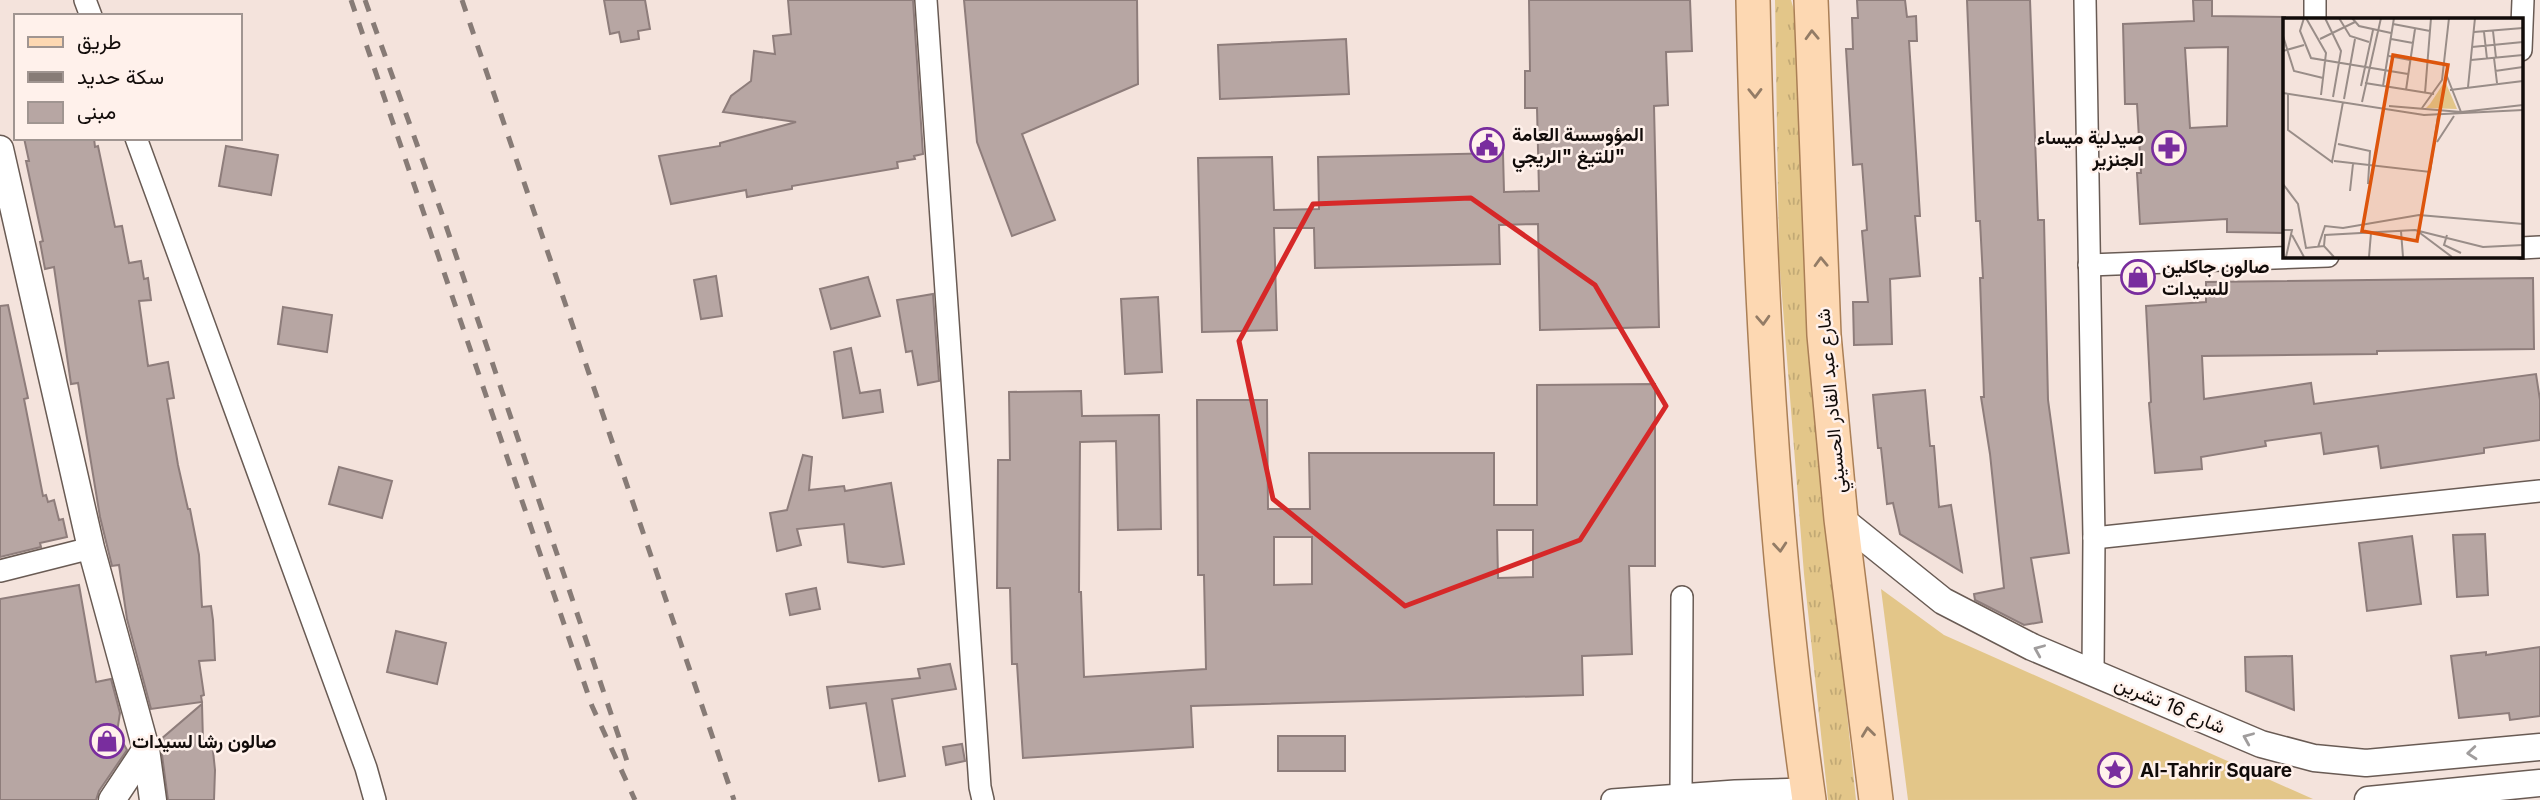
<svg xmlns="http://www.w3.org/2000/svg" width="2540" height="800" font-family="Inter,Vazirmatn,sans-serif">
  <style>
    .grass { fill: url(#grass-tufts) }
    .garden { fill: #e3c689 }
    .building { fill: #b7a6a3; stroke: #8e7d7b; stroke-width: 2; fill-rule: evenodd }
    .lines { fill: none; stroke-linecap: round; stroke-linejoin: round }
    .minor-casing { stroke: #695b54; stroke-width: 24 }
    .tertiary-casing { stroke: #695b54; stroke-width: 29 }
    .primary-casing { stroke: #aa7f56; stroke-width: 36 }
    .minor { stroke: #fff; stroke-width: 21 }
    .tertiary { stroke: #fff; stroke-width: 26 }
    .primary { stroke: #fdd8b2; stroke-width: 33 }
    .rail { stroke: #877b76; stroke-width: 5; stroke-dasharray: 12 12; stroke-linecap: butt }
    .oneway { stroke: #937c66 }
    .oneway2 { stroke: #a09d9d }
    .marked { fill: none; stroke: #d62828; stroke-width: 5; stroke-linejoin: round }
    .labels { text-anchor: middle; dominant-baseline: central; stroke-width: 5; stroke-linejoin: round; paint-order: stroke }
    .poi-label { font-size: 19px; font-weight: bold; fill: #110b09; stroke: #fff1eb; text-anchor: start }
    .street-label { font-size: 19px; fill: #110b09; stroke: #fff1eb }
    .inset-road { fill: none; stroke: #998d88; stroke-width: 2 }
    .view { fill: #dd550c; fill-opacity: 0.15; stroke: #dd550c; stroke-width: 3.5 }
    .inset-edge { fill: none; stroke: #110b09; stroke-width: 3.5 }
  </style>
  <defs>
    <pattern id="grass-tufts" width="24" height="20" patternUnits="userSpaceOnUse" patternTransform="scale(1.75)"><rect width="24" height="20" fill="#e3c689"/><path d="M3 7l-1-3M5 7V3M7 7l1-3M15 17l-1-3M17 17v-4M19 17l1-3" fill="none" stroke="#c2a975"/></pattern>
  </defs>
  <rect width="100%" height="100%" fill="#f4e3dc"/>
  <polygon class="grass" points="1775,0 1791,0 1800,30 1824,492 1856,800 1828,800 1804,574 1779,258"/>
  <polygon class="garden" points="1881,589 1944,635 2313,799 1908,800"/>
  <g class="building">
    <polygon points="604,0 645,0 650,29 638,31 639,39 621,42 619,32 610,34"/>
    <polygon points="788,0 913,0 923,154 914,156 915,159 897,162 898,168 792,186 792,189 747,197 746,190 671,204 659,156 720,146 720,143 796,122 723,112 731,96 751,81 754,51 775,54 773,36 791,34"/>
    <polygon points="964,0 1137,0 1138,84 1022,134 1055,220 1012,236 977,142"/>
    <polygon points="1529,0 1690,0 1692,51 1666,52 1668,105 1654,106 1659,327 1540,330 1538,224 1499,225 1500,264 1315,268 1314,228 1274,228 1277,330 1202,332 1198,158 1272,157 1274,210 1319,209 1318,157 1503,153 1504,192 1539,191 1537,108 1525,108 1525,71 1530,71"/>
    <polygon points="1857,0 1905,0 1907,17 1916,16 1917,41 1909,41 1920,216 1915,216 1920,276 1890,279 1892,344 1854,345 1853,302 1868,302 1862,231 1867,230 1862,164 1853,165 1846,49 1853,49 1852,18 1858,18"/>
    <polygon points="1967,0 2030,0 2038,220 2044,220 2048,400 2069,553 2031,558 2042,622 2024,625 1975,600 1974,594 2004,588 1990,454 1981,397 1984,397 1980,278 1983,278 1980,221 1976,221"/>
    <path d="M 2193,0 L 2212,0 L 2212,16 L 2285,17 L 2285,233 L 2227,232 L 2227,219 L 2140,224 L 2137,173 L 2141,173 L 2137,104 L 2125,104 L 2123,24 L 2194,21 ZM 2228,47 L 2227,126 L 2190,128 L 2185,48 Z"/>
    <polygon points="1346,39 1349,94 1220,99 1218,45"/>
    <polygon points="24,138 94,138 95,147 98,146 115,227 122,226 129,263 141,261 144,279 148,278 151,300 139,301 148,366 168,362 174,398 167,399 178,465 188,509 190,509 199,555 202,607 211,606 213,620 215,660 199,661 204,695 201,696 202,702 151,709 127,619 119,565 112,566 100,517 78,383 71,384 54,267 45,269 40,242 43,241 26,161 29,161"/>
    <polygon points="226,146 278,155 271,195 219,186"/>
    <polygon points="716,276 722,316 701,319 694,280"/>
    <polygon points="868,277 880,316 831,329 820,289"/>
    <polygon points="2533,278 2534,349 2377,351 2377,354 2202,356 2204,399 2311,383 2314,404 2536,374 2540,400 2540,440 2484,448 2484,453 2381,468 2378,446 2324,454 2321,433 2265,441 2266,446 2201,457 2202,469 2155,473 2149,403 2151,402 2146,306 2206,302 2206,282"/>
    <polygon points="933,294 939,381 918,385 912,351 906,352 897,300"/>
    <polygon points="1158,297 1162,372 1125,374 1121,299"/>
    <polygon points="8,305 28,398 24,399 43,496 46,495 48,502 54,500 59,520 63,519 67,537 40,543 41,547 0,557 0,306"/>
    <polygon points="283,307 332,315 327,352 278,344"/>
    <polygon points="851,348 860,393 880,390 883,412 843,418 834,352"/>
    <path d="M 1655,384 L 1655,566 L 1629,566 L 1632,654 L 1582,656 L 1583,695 L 1191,706 L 1193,747 L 1023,758 L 1017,664 L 1012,664 L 1010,588 L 997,588 L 998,460 L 1010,460 L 1009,392 L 1081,391 L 1082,416 L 1159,415 L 1161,529 L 1118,530 L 1116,441 L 1080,442 L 1079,592 L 1081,592 L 1084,677 L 1206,669 L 1204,575 L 1198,575 L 1197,400 L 1267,400 L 1268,509 L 1310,509 L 1309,453 L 1494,453 L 1494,505 L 1537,505 L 1537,385 ZM 1497,530 L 1533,530 L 1533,577 L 1498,578 ZM 1274,537 L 1312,537 L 1312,584 L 1274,585 Z"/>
    <polygon points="1925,390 1930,446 1934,446 1939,507 1951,505 1962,572 1900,534 1893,503 1887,504 1881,448 1878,448 1873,395"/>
    <polygon points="803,455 812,457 809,490 844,486 845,491 891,483 904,564 883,567 848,562 844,524 797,529 801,545 777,551 770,513 787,510"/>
    <polygon points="339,467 392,481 382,518 329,504"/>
    <polygon points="2485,534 2488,595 2457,597 2453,535"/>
    <polygon points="2412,536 2421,604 2367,611 2359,543"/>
    <polygon points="79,585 96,682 111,679 120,713 117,732 127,750 99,791 96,800 0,800 0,599"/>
    <polygon points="816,588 820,609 790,615 786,594"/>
    <polygon points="396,631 446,643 437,684 387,672"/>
    <polygon points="2540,647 2540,716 2510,720 2509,713 2459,718 2451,656 2486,652 2486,655"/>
    <polygon points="2292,656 2294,710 2246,691 2245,657"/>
    <polygon points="950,664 956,689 892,699 905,776 879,781 866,703 830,708 827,687 920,678 918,669"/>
    <polygon points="202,704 203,742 212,741 215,770 214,800 168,800 160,740"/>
    <rect x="1278" y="736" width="67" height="35"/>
    <polygon points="962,744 965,761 946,765 943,747"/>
  </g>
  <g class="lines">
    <g class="minor-casing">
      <g id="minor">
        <polyline points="85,0 91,16"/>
        <polyline points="926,0 980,787 983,800"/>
        <polyline points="2085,0 2094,538 2093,672"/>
        <polyline points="2315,19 2315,0"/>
        <polyline points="2521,50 2523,0"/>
        <polyline points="136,138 366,768 375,800"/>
        <polyline points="2521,248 2540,247"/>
        <polyline points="2089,265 2328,256"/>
        <polyline points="2094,538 2540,491"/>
        <polyline points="0,571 91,548"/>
        <polyline points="1681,795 1682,597"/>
        <polyline points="1612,800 1735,791 1807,789"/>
      </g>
    </g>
    <g class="tertiary-casing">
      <g id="tertiary">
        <polyline points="0,149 91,548 146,749 153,800"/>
        <polyline points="1841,519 1943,601 2032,647 2261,744 2314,758 2366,763 2540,747"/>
        <polyline points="112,800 146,749"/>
        <polyline points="2368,800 2540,783"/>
      </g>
    </g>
    <g class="primary-casing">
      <g id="primary">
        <path d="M 1753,0 C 1759,268 1771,535 1809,800"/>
        <polyline points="1811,0 1824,335 1841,519 1876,800"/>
      </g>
    </g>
    <use href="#minor" class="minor"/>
    <use href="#tertiary" class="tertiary"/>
    <use href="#primary" class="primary"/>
    <g class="rail">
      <polyline points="351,0 592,706 635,800"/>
      <polyline points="365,0 442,214 628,764"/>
      <polyline points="462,0 734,800"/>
    </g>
  </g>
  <defs><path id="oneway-chevron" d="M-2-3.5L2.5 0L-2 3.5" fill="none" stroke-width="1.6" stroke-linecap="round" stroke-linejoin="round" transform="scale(1.75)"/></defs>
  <g class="oneway">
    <use href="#oneway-chevron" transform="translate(1812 35) rotate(-92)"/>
    <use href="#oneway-chevron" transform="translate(1755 93) rotate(89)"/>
    <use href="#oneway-chevron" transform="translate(1821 262) rotate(-92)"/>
    <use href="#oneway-chevron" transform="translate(1763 320) rotate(87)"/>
    <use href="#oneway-chevron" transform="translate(1780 547) rotate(85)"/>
    <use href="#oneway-chevron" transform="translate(1868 732) rotate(-97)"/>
  </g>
  <g class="oneway2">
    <use href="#oneway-chevron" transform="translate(2039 650) rotate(-157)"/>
    <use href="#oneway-chevron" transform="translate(2248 738) rotate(-157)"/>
    <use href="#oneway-chevron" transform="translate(2472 753) rotate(175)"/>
  </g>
  <path class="marked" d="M 1471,198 L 1595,285 L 1666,406 L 1580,540 L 1405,606 L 1273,499 L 1239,341 L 1313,204 Z"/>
  <defs>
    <g id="civic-ring" transform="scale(1.75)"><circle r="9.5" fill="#fff1eb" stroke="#792d9e" stroke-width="1.5"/><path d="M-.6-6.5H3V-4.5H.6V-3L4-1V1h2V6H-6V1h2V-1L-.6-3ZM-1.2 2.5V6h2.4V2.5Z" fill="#792d9e"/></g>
    <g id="pharmacy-ring" transform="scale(1.75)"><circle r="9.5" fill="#fff1eb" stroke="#792d9e" stroke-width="1.5"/><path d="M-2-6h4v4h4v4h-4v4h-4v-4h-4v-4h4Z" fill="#792d9e"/></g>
    <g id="shop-ring" transform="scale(1.75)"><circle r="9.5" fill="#fff1eb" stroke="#792d9e" stroke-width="1.5"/><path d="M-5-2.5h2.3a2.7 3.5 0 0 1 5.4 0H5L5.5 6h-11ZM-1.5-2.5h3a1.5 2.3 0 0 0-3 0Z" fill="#792d9e"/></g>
    <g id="sight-ring" transform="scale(1.75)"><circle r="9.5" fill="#fff1eb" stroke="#792d9e" stroke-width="1.5"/><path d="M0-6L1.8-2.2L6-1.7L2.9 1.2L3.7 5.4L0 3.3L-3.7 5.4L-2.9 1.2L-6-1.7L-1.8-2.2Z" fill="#792d9e"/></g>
  </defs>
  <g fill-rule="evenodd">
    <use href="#civic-ring" x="1487" y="145"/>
    <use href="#pharmacy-ring" x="2169" y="148"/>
    <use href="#shop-ring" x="2138" y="277"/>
    <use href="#shop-ring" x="107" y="741"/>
    <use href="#sight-ring" x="2115" y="770"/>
  </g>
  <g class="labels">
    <g class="poi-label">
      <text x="1512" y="134">المؤوسسة العامة<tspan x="1512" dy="22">للتيغ "الريجي"</tspan></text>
      <text x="2144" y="137" text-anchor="end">صيدلية ميساء<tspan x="2144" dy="22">الجنزير</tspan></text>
      <text x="2162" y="266">صالون جاكلين<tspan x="2162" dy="22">للسيدات</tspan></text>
      <text x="132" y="741">صالون رشا لسيدات</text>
      <text x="2140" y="770">Al-Tahrir Square</text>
    </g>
    <g class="street-label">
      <text transform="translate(1831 401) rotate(-95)">شارع عبد القادر الحسيني</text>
      <text transform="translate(2170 705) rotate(23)">شارع 16 تشرين</text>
    </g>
  </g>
  <g transform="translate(2283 18)">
    <rect width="240" height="240" fill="#f4e3dc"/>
    <path d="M 162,63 L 174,91 L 143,90 L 147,86 Z" fill="#e3c689"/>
    <path class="inset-road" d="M 21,0 L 17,13 L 28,40 L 125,56M 23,0 L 43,35 L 38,77M 42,0 L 58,33 L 50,79M 56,0 L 67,18 L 86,24M 69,0 L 76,8 L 108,15M 110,6 L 147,13M 210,13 L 213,40M 191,14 L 240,10M 201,14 L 204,41M 0,18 L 11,53 L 40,60M 37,21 L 72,4M 108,21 L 130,25M 189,29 L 240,24M 0,33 L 21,27M 106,38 L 127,42M 211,40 L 214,65M 188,42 L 240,37M 212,53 L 240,49M 163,56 L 178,94M 82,65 L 151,76M 78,68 L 90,12M 100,68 L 111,0M 185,69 L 192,0M 123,72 L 132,11M 167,72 L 240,63M 0,75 L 141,97 L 240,92M 142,75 L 148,0M 5,76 L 5,112 L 49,144 L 60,84M 61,81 L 72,21M 79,84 L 98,0M 106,88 L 178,94 L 240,87M 139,90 L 159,62 L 166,0M 154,124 L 171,98M 55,126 L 87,133 L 85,166M 51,143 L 147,154 L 155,98M 0,166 L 15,186 L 23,230 L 41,228 L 51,239M 67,173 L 70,146M 0,212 L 9,212 L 3,239M 133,212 L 169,239M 118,213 L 120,239M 9,217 L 21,239M 164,217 L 161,227 L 178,235M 41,228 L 42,217 L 132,212 L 200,229 L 240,227M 35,229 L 42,208 L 60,210 L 136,197 L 240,206M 86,239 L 88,215"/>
    <path class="view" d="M 110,37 L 165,47 L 134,223 L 79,213 Z"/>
    <rect width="240" height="240" class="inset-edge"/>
  </g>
  <rect x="14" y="14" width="228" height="126" fill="#fff1eb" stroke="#a09591" stroke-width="2"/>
  <rect x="28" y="37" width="35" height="10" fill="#fdd8b2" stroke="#a09591" stroke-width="2"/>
  <text x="77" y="49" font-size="21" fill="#110b09">طريق</text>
  <rect x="28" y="72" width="35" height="10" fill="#877b76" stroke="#a09591" stroke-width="2"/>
  <text x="77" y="84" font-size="21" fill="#110b09">سكة حديد</text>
  <rect x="28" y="102" width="35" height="21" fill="#b7a6a3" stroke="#a09591" stroke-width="2"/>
  <text x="77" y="119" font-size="21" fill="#110b09">مبنى</text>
</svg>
